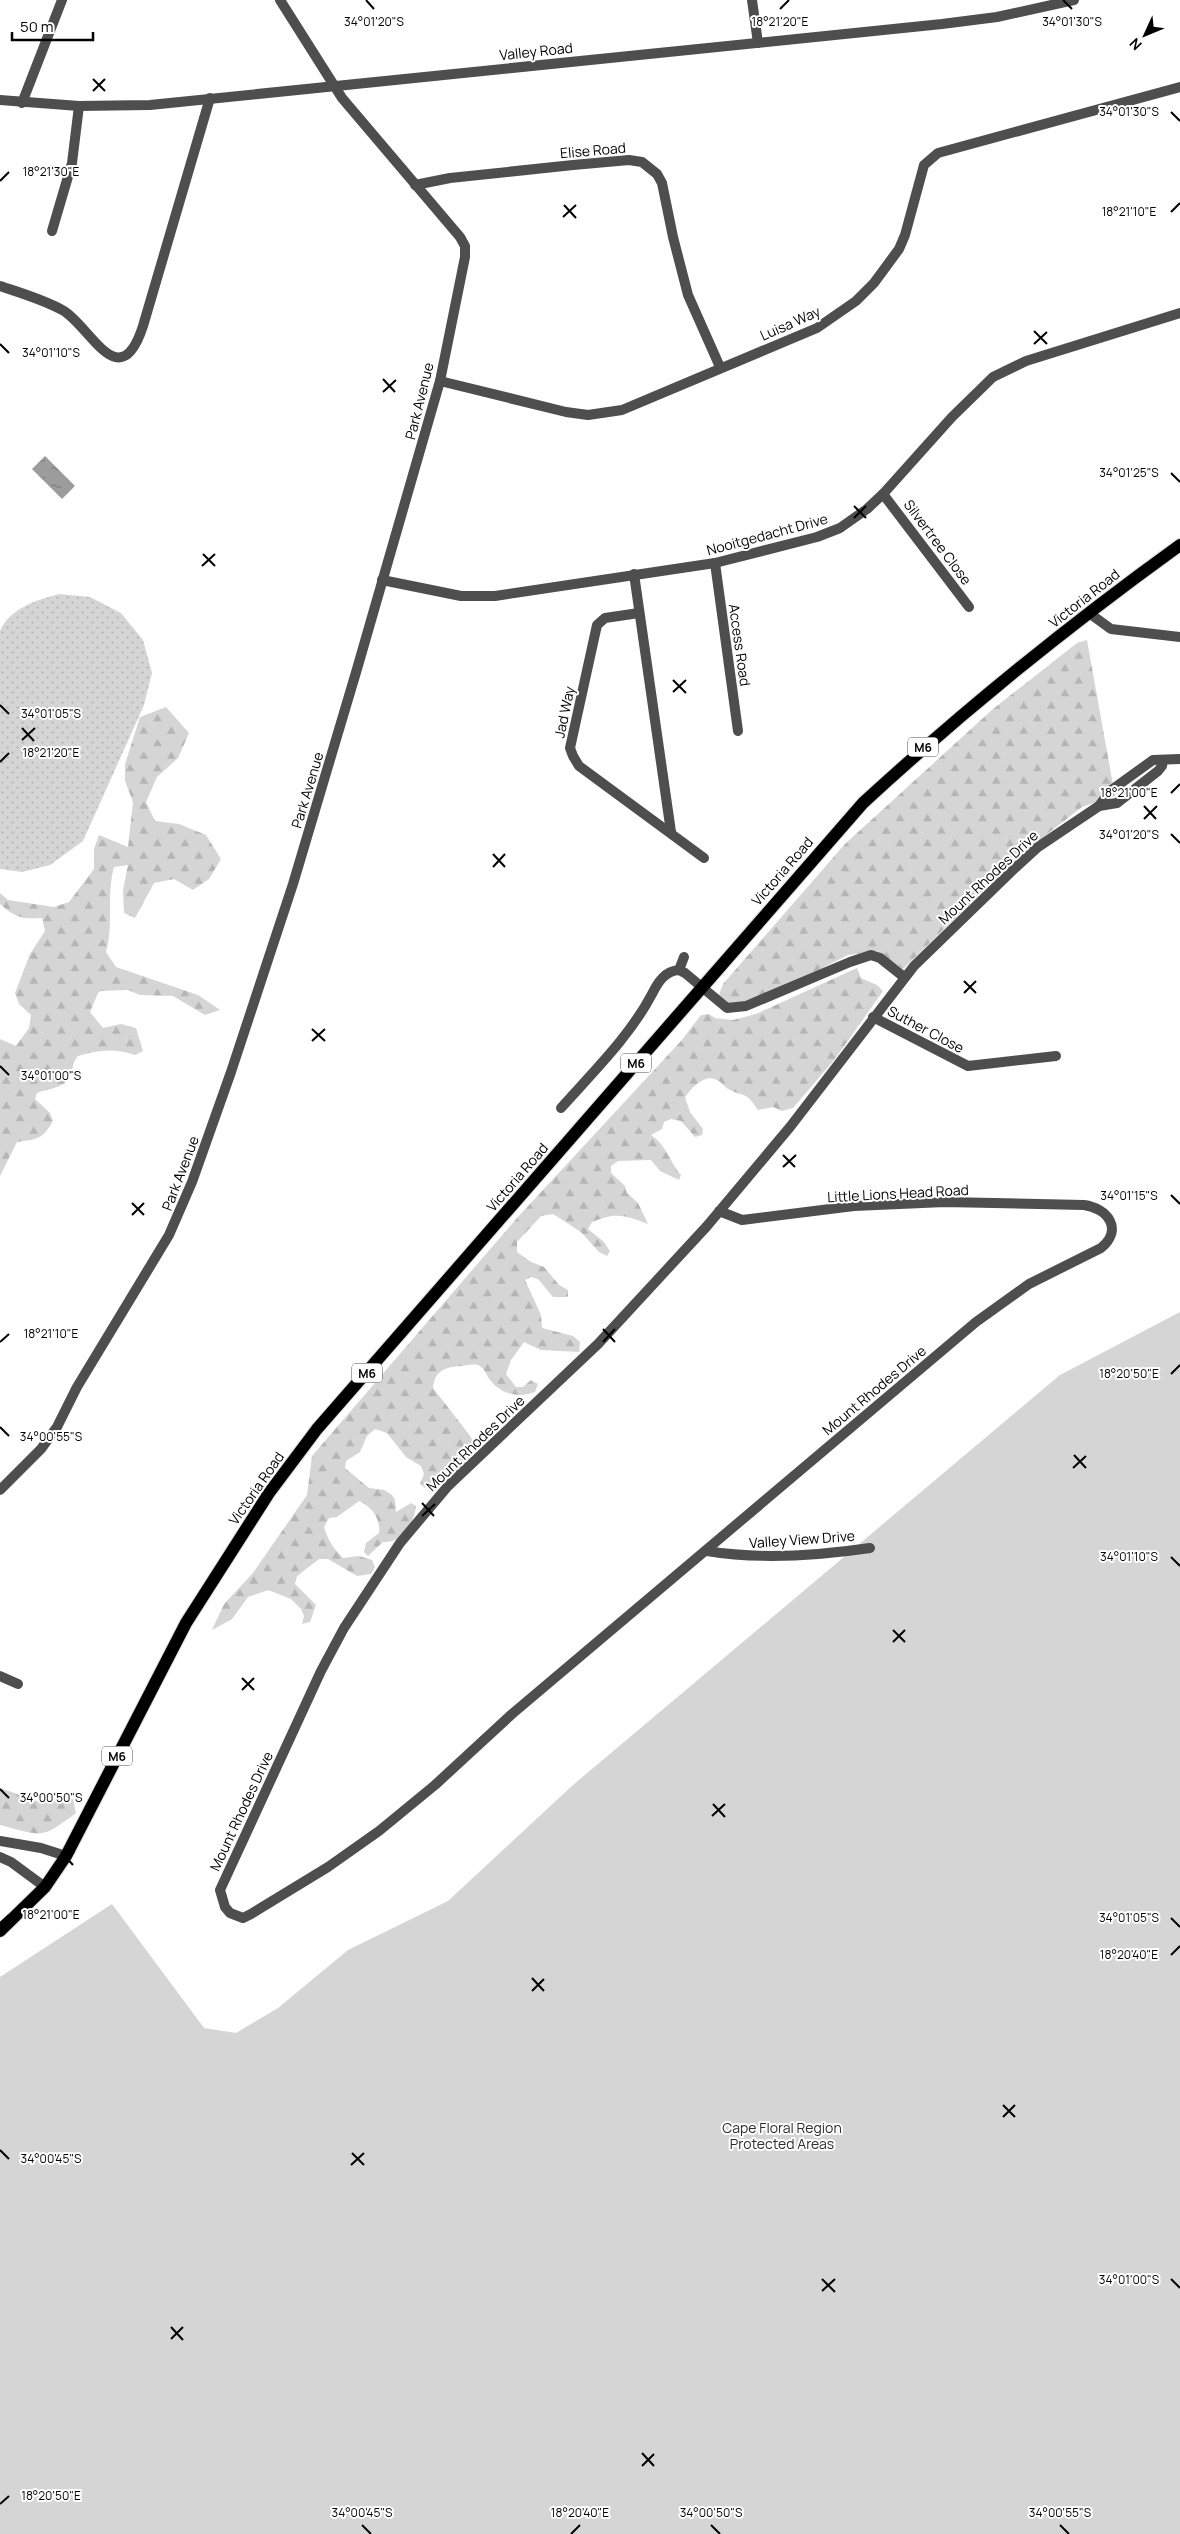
<svg xmlns="http://www.w3.org/2000/svg" width="1180" height="2534" font-family="Manrope,sans-serif">
  <style>
    .grass { fill: url(#grass-dots) }
    .forest { fill: url(#forest-firs) }
    .park { fill: #d5d5d5 }
    .water { fill: url(#water-ripples) }
    .lines { fill: none; stroke-linecap: round; stroke-linejoin: round }
    .primary-casing { stroke: #dbdbdb; stroke-width: 14 }
    .minor { stroke: #4e4e4e; stroke-width: 10 }
    .tertiary { stroke: #4e4e4e; stroke-width: 10 }
    .primary { stroke: #000; stroke-width: 12 }
    .ticks { fill: none; stroke: #000; stroke-width: 2 }
    .labels { text-anchor: middle; dominant-baseline: central; stroke-width: 4; stroke-linejoin: round; paint-order: stroke }
    .shield { fill: #fff; stroke: #4c4c4c; stroke-width: 1 }
    .shield-label { font-size: 12px; font-weight: bold; fill: #000 }
    .street-label { font-size: 14px; fill: #000; stroke: #fff }
    .park-label { font-size: 14px; fill: #2c2c2c; stroke: #fff }
    .ticks-label { font-size: 12px; text-anchor: middle; fill: #000; stroke: #fff; stroke-width: 4; stroke-linejoin: round; paint-order: stroke }
  </style>
  <defs>
    <pattern id="grass-dots" width="8" height="8" patternUnits="userSpaceOnUse" patternTransform="scale(1.25)"><rect width="8" height="8" fill="#d5d5d5"/><path d="M2 2h.1M6 6h.1" fill="none" stroke="#b5b5b5" stroke-width="1.8" stroke-linecap="round"/></pattern>
    <pattern id="forest-firs" width="22" height="20" patternUnits="userSpaceOnUse" patternTransform="scale(1.25)"><rect width="22" height="20" fill="#d5d5d5"/><path d="M5 1l3.5 6h-7zM16 11l3.5 6h-7z" fill="#b5b5b5"/></pattern>
    <pattern id="water-ripples" width="26" height="14" patternUnits="userSpaceOnUse" patternTransform="scale(1.25)"><rect width="26" height="14" fill="#9c9c9c"/><path d="M2 4q2-2 4 0t4 0M15 11q2-2 4 0t4 0" fill="none" stroke="#7d7d7d"/></pattern>
  </defs>
  <rect width="100%" height="100%" fill="#fff"/>
  <path class="grass" d="M 59,594 L 90,597 L 121,613 L 143,640 L 152,673 L 144,705 L 83,841 L 50,865 L 22,872 L 0,869 L 0,631 C 10,608 37,600 59,594 Z"/>
  <g class="forest">
    <polygon points="1087,640 1115,796 1082,807 1006,866 979,895 903,969 877,951 848,955 803,978 748,1002 730,1005 719,995 723,984 845,844 993,709 1077,643"/>
    <path d="M 166,707 L 189,733 L 178,758 L 157,777 L 146,802 L 155,821 L 179,824 L 206,835 L 221,859 L 209,879 L 193,890 L 174,879 L 154,883 L 135,918 L 124,913 L 123,890 L 128,865 L 114,867 C 106,896 114,924 106,952 L 116,967 L 198,995 L 220,1010 L 205,1015 L 173,996 L 140,995 L 128,990 L 101,991 L 98,993 L 90,1012 L 103,1028 L 121,1024 L 136,1028 L 143,1051 L 135,1055 C 114,1048 98,1050 78,1056 C 72,1063 73,1070 69,1078 C 64,1088 47,1089 37,1093 L 35,1099 L 50,1113 L 53,1121 C 42,1140 37,1139 17,1142 L 0,1176 L 0,1039 L 16,1046 L 29,1028 L 31,1015 L 19,1004 L 15,993 L 30,954 L 45,931 L 42,918 C 21,919 16,918 0,904 L 0,893 L 8,900 L 54,907 L 69,902 L 94,869 L 94,849 L 99,835 L 128,847 L 133,802 L 125,781 L 125,764 L 140,717 Z"/>
    <path d="M 857,968 L 861,978 L 877,985 L 883,991 L 835,1059 L 793,1108 L 782,1111 L 773,1107 L 758,1110 C 745,1091 747,1098 730,1090 C 725,1088 722,1082 717,1080 C 704,1073 692,1088 685,1097 L 690,1112 L 703,1129 L 702,1135 L 695,1137 L 681,1121 L 671,1119 L 664,1122 L 662,1129 L 651,1135 C 666,1145 670,1162 681,1175 L 679,1180 L 660,1171 L 651,1160 L 618,1161 L 611,1166 L 611,1173 L 625,1186 L 627,1193 L 638,1203 L 648,1224 C 624,1215 617,1212 592,1222 L 588,1229 L 604,1242 L 610,1251 L 607,1256 L 599,1252 L 581,1232 L 553,1214 L 541,1216 L 517,1242 L 517,1252 L 531,1262 L 544,1267 L 559,1285 L 568,1290 L 568,1297 L 553,1297 L 538,1279 L 531,1277 L 525,1280 L 541,1315 L 542,1328 L 573,1336 L 580,1342 L 579,1352 L 541,1350 L 524,1342 L 511,1360 L 506,1374 L 516,1387 L 523,1387 L 531,1380 L 538,1384 L 535,1392 C 518,1398 502,1395 490,1380 C 486,1375 484,1367 478,1365 C 473,1364 467,1365 462,1366 C 445,1367 435,1370 433,1388 L 471,1437 L 475,1448 C 469,1458 458,1473 447,1478 C 438,1482 432,1479 425,1488 L 420,1484 L 424,1474 L 421,1466 L 406,1457 L 387,1433 L 375,1429 L 367,1436 L 360,1452 L 346,1461 L 345,1468 L 369,1488 L 384,1490 L 392,1495 L 395,1500 L 396,1512 L 411,1503 L 416,1506 C 414,1523 403,1543 383,1542 L 368,1556 L 364,1552 L 366,1543 L 379,1533 C 381,1520 372,1506 359,1501 L 337,1517 L 329,1518 L 324,1527 C 328,1540 333,1548 343,1558 L 359,1556 L 372,1560 L 375,1567 L 371,1574 L 357,1576 L 328,1559 L 319,1559 L 297,1576 L 295,1584 L 316,1605 L 310,1622 L 302,1624 L 304,1616 L 301,1609 L 291,1599 L 268,1590 L 248,1597 L 232,1619 L 212,1630 L 224,1604 L 253,1573 L 307,1495 L 312,1456 L 517,1218 L 681,1041 L 701,1015 L 709,1014 L 715,1018 L 733,1020 L 756,1014 Z"/>
    <path d="M 0,1788 L 37,1801 L 54,1797 L 73,1799 L 76,1813 C 40,1840 43,1836 0,1825 Z"/>
  </g>
  <polygon class="park" points="1180,1312 1180,2534 0,2534 0,1977 112,1904 204,2028 236,2033 278,2008 348,1950 448,1901 573,1785 1060,1375"/>
  <polygon class="water" points="45,456 75,486 62,499 32,469"/>
  <g class="lines">
    <g class="primary-casing">
      <path id="primary" d="M 0,1931 L 45,1887 L 66,1856 L 186,1623 L 269,1493 L 317,1429 L 863,803 C 963,711 1069,625 1180,545"/>
    </g>
    <g class="minor">
      <polyline points="752,0 758,43"/>
      <polyline points="22,103 62,0"/>
      <polyline points="415,185 450,178 573,165 629,160 642,162 657,174 662,183 673,237 688,295 720,367"/>
      <polyline points="52,231 72,163 79,106"/>
      <path d="M 0,286 C 21,293 45,300 64,311 C 91,328 120,397 143,326 L 210,98"/>
      <polyline points="440,381 566,412 588,415 622,410 817,328 856,301 874,283 899,249 905,235 924,165 938,153 1180,87"/>
      <polyline points="883,494 969,607"/>
      <polyline points="715,563 738,731"/>
      <polyline points="634,574 671,832"/>
      <polyline points="382,580 461,596 495,596 715,563 817,537 840,528 867,509 883,494 952,417 993,377 1026,361 1180,313"/>
      <polyline points="639,613 605,618 597,625 570,748 573,756 579,766 704,858"/>
      <polyline points="1089,613 1111,629 1180,637"/>
      <polyline points="1099,806 1117,803 1158,771 1162,766 1163,760"/>
      <polyline points="679,970 684,957"/>
      <polyline points="873,1017 968,1066 1056,1056"/>
      <path d="M 561,1108 C 593,1072 630,1036 652,994 C 658,982 665,971 679,970 L 685,973 L 727,1008 L 746,1006 L 850,962 L 871,955 L 880,958 L 904,977"/>
      <path d="M 719,1211 L 742,1220 L 854,1206 L 945,1202 L 1084,1205 C 1107,1208 1124,1229 1101,1248 L 1029,1284 L 976,1322 L 512,1714 L 435,1785 L 379,1831 L 328,1867 L 251,1914 L 243,1918 L 230,1913 L 225,1907 L 220,1890 L 321,1671 L 344,1628 L 400,1543 L 448,1486 L 598,1344 L 707,1226 L 790,1127 L 914,966 L 1015,868 L 1038,847 L 1099,806 L 1110,791 L 1153,760 L 1180,759"/>
      <polyline points="0,1490 41,1449 57,1427 77,1387 169,1235 192,1182 231,1072 293,884 357,669 440,381 465,257 465,246 460,237 342,98 280,0"/>
      <path d="M 707,1551 C 761,1560 816,1556 870,1548"/>
      <polyline points="0,1676 18,1684"/>
      <polyline points="0,1841 41,1848 66,1856"/>
      <polyline points="0,1857 11,1862 45,1887"/>
    </g>
    <polyline class="tertiary" points="0,100 79,106 150,105 942,24 997,17 1074,0"/>
    <use href="#primary" class="primary"/>
  </g>
  <path class="ticks" d="M 366,0 L 374,9M 1063,0 L 1072,9M 780,9 L 789,0M 93,79 L 105,91M 93,91 L 105,79M 1171,112 L 1180,121M 0,181 L 9,172M 564,205 L 576,218M 1171,212 L 1180,203M 563,217 L 576,205M 1034,331 L 1047,344M 0,344 L 9,353M 1034,344 L 1047,332M 383,379 L 395,392M 383,392 L 396,380M 1171,473 L 1180,482M 854,506 L 866,518M 854,518 L 866,506M 203,554 L 215,566M 202,566 L 215,554M 673,680 L 686,693M 673,692 L 686,680M 0,705 L 9,714M 22,728 L 34,741M 22,740 L 35,728M 0,762 L 9,753M 1171,793 L 1180,784M 1144,806 L 1156,819M 1144,819 L 1157,806M 1171,834 L 1180,843M 493,854 L 505,867M 493,867 L 505,854M 964,981 L 976,993M 964,993 L 976,981M 312,1029 L 325,1041M 312,1041 L 325,1029M 0,1066 L 9,1075M 783,1155 L 795,1167M 783,1167 L 796,1155M 1171,1195 L 1180,1204M 132,1203 L 144,1215M 132,1215 L 144,1203M 603,1329 L 615,1342M 0,1342 L 9,1334M 603,1342 L 615,1329M 1171,1374 L 1180,1365M 0,1427 L 9,1436M 1074,1455 L 1086,1468M 1073,1468 L 1086,1456M 422,1503 L 434,1516M 422,1516 L 435,1504M 1171,1557 L 1180,1566M 893,1630 L 905,1642M 893,1642 L 905,1630M 242,1678 L 254,1690M 242,1690 L 254,1678M 0,1789 L 9,1798M 713,1804 L 725,1817M 712,1816 L 725,1804M 61,1852 L 73,1865M 61,1864 L 74,1852M 1171,1918 L 1180,1927M 0,1923 L 9,1915M 1171,1955 L 1180,1946M 532,1978 L 544,1991M 532,1991 L 544,1979M 1003,2105 L 1015,2117M 1003,2117 L 1015,2105M 0,2150 L 9,2159M 352,2153 L 364,2165M 351,2165 L 364,2153M 822,2279 L 835,2292M 1171,2279 L 1180,2288M 822,2291 L 835,2279M 171,2327 L 183,2340M 171,2339 L 183,2327M 642,2453 L 654,2466M 642,2466 L 654,2454M 0,2504 L 9,2496M 362,2525 L 371,2534M 711,2525 L 720,2534M 1060,2525 L 1069,2534M 571,2534 L 580,2525"/>
  <g class="labels">
    <g class="shield">
      <rect x="908" y="737.5" width="30" height="19" rx="4"/>
      <rect x="621" y="1053.5" width="30" height="19" rx="4"/>
      <rect x="352" y="1363.5" width="30" height="19" rx="4"/>
      <rect x="102" y="1746.5" width="30" height="19" rx="4"/>
    </g>
    <g class="shield-label">
      <text x="923" y="747">M6</text>
      <text x="636" y="1063">M6</text>
      <text x="367" y="1373">M6</text>
      <text x="117" y="1756">M6</text>
    </g>
    <g class="street-label">
      <text transform="translate(536 51) rotate(-6)">Valley Road</text>
      <text transform="translate(593 150) rotate(-5)">Elise Road</text>
      <text transform="translate(790 323) rotate(-24)">Luisa Way</text>
      <text transform="translate(419 401) rotate(-76)">Park Avenue</text>
      <text transform="translate(767 534) rotate(-15)">Nooitgedacht Drive</text>
      <text transform="translate(938 542) rotate(53)">Silvertree Close</text>
      <text transform="translate(1084 598) rotate(-38)">Victoria Road</text>
      <text transform="translate(740 645) rotate(82)">Access Road</text>
      <text transform="translate(564 712) rotate(-78)">Jad Way</text>
      <text transform="translate(307 790) rotate(-73)">Park Avenue</text>
      <text transform="translate(782 871) rotate(-49)">Victoria Road</text>
      <text transform="translate(988 877) rotate(-43)">Mount Rhodes Drive</text>
      <text transform="translate(926 1029) rotate(28)">Suther Close</text>
      <text transform="translate(180 1173) rotate(-69)">Park Avenue</text>
      <text transform="translate(517 1177) rotate(-49)">Victoria Road</text>
      <text transform="translate(898 1193) rotate(-3)">Little Lions Head Road</text>
      <text transform="translate(874 1390) rotate(-40)">Mount Rhodes Drive</text>
      <text transform="translate(475 1443) rotate(-44)">Mount Rhodes Drive</text>
      <text transform="translate(256 1488) rotate(-55)">Victoria Road</text>
      <text transform="translate(802 1539) rotate(-4)">Valley View Drive</text>
      <text transform="translate(241 1811) rotate(-65)">Mount Rhodes Drive</text>
    </g>
    <g class="park-label">
      <text x="782" y="2127">Cape Floral Region<tspan x="782" dy="16">Protected Areas</tspan></text>
    </g>
  </g>
  <g class="ticks-label">
    <text x="780" y="26">18°21'20"E</text>
    <text x="374" y="26">34°01'20"S</text>
    <text x="1072" y="26">34°01'30"S</text>
    <text x="1129" y="116">34°01'30"S</text>
    <text x="51" y="176">18°21'30"E</text>
    <text x="1129" y="216">18°21'10"E</text>
    <text x="51" y="357">34°01'10"S</text>
    <text x="1129" y="477">34°01'25"S</text>
    <text x="51" y="718">34°01'05"S</text>
    <text x="51" y="757">18°21'20"E</text>
    <text x="1129" y="797">18°21'00"E</text>
    <text x="1129" y="839">34°01'20"S</text>
    <text x="51" y="1080">34°01'00"S</text>
    <text x="1129" y="1200">34°01'15"S</text>
    <text x="51" y="1338">18°21'10"E</text>
    <text x="1129" y="1378">18°20'50"E</text>
    <text x="51" y="1441">34°00'55"S</text>
    <text x="1129" y="1561">34°01'10"S</text>
    <text x="51" y="1802">34°00'50"S</text>
    <text x="51" y="1919">18°21'00"E</text>
    <text x="1129" y="1922">34°01'05"S</text>
    <text x="1129" y="1959">18°20'40"E</text>
    <text x="51" y="2163">34°00'45"S</text>
    <text x="1129" y="2284">34°01'00"S</text>
    <text x="51" y="2500">18°20'50"E</text>
    <text x="362" y="2517">34°00'45"S</text>
    <text x="711" y="2517">34°00'50"S</text>
    <text x="1060" y="2517">34°00'55"S</text>
    <text x="580" y="2517">18°20'40"E</text>
  </g>
  <g transform="translate(1145 35) rotate(226)" stroke="#ffffff" stroke-width="4" paint-order="stroke">
  <path d="M0-4L9 19L0 12L-9 19Z" fill="#000000"/>
  <text y="-8" font-size="14" font-weight="bold" text-anchor="middle" fill="#000000">N</text>
  </g>
  <path d="M12 32v8h81v-8" fill="none" stroke="#000000" stroke-width="2.5"/>
  <text x="20" y="32" font-size="15" fill="#000000" stroke="#ffffff" stroke-width="4" paint-order="stroke">50 m</text>
</svg>
